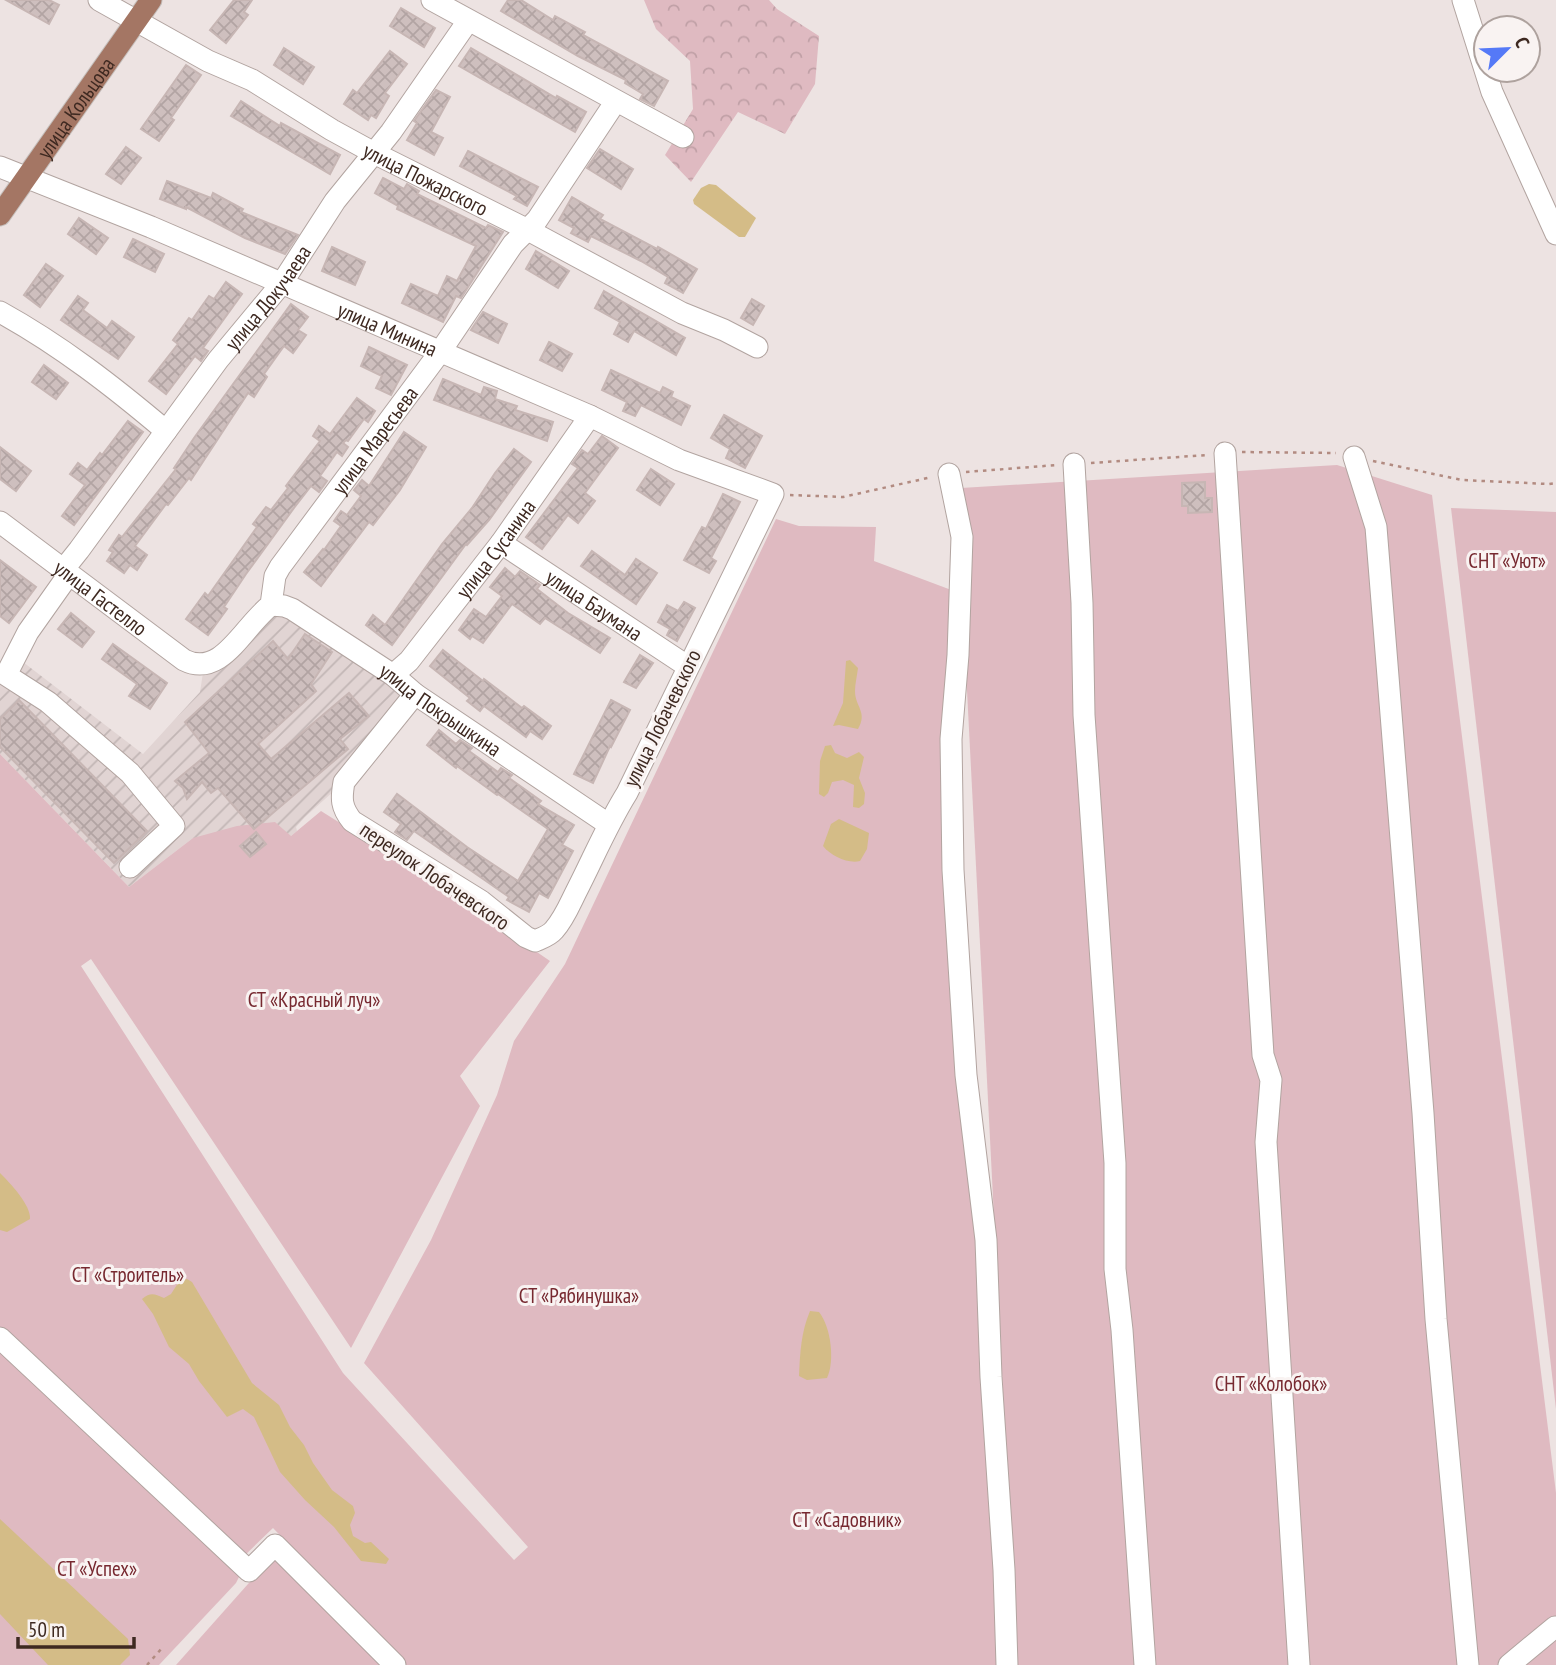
<svg xmlns="http://www.w3.org/2000/svg" width="1556" height="1665" font-family="'PT Sans Narrow',sans-serif">
  <style>
    .industrial { fill: url(#industrial-furrows) }
    .forest { fill: url(#forest-crowns) }
    .garden { fill: #dfbac1 }
    .water { fill: #d4bc87 }
    .building { fill: url(#building-cross-hatch); stroke: #c7b6b4; stroke-width: 2 }
    .lines { fill: none; stroke-linecap: round; stroke-linejoin: round }
    .minor-casing { stroke: #b2a4a0; stroke-width: 23 }
    .major-casing { stroke: #c5bfbc; stroke-width: 23 }
    .path { stroke: #b28b81; stroke-width: 2.5; stroke-dasharray: 3.5 5; stroke-linecap: butt }
    .minor { stroke: #fff; stroke-width: 21 }
    .major { stroke: #a47664; stroke-width: 21 }
    .labels { text-anchor: middle; dominant-baseline: central; stroke-width: 6; stroke-linejoin: round; paint-order: stroke }
    .street-label { font-size: 21px; fill: #3e2921; stroke: #f9f3f2 }
    .park-label { font-size: 21px; fill: #772930; stroke: #f9f3f2 }
  </style>
  <defs>
    <pattern id="industrial-furrows" width="10" height="10" patternUnits="userSpaceOnUse" patternTransform="scale(1.75)"><rect width="10" height="10" fill="#e1d4d3"/><path d="M-1 1l2-2M0 10L10 0M9 11l2-2" fill="none" stroke="#c2b6b5"/></pattern>
    <pattern id="forest-crowns" width="20" height="18" patternUnits="userSpaceOnUse" patternTransform="scale(1.75)"><rect width="20" height="18" fill="#dfbac1"/><path d="M2 6a3 3 0 1 1 6 0M12 15a3 3 0 1 1 6 0" fill="none" stroke="#c0a0a6"/></pattern>
    <pattern id="building-cross-hatch" width="8" height="8" patternUnits="userSpaceOnUse" patternTransform="scale(1.75)"><rect width="8" height="8" fill="#cebfbe"/><path d="M0 0l8 8M0 8l8-8" fill="none" stroke="#b2a4a3"/></pattern>
  </defs>
  <rect width="100%" height="100%" fill="#ede3e2"/>
  <polygon class="industrial" points="271,605 415,694 344,782 305,817 296,827 297,831 291,836 193,838 129,887 0,754 0,665 23,662 143,754 200,692 204,666"/>
  <polygon class="forest" points="644,0 769,0 777,9 819,36 815,84 785,134 738,112 691,182 665,155 693,109 690,61 656,29"/>
  <g class="garden">
    <polygon points="1337,465 1432,495 1556,1493 1556,1665 1017,1665 962,593 961,488"/>
    <polygon points="1451,508 1556,512 1556,1409"/>
    <polygon points="776,519 799,526 876,527 874,561 954,591 942,738 979,1240 1000,1665 405,1665 273,1528 243,1557 0,1330 0,754 129,887 193,838 237,826 275,822 291,836 321,811 442,887 550,961 460,1076 480,1106 351,1348 91,959 81,966 343,1373 514,1560 528,1547 364,1363 431,1240 497,1095 514,1041 565,964"/>
    <polygon points="0,1345 240,1575 236,1583 159,1665 0,1665"/>
    <polygon points="277,1556 384,1665 176,1665 248,1584"/>
  </g>
  <g class="water">
    <polygon points="709,184 716,185 756,218 745,237 739,237 694,204 693,200 701,188"/>
    <path d="M 850,660 L 858,668 C 857,676 855,684 855,691 C 855,707 868,712 858,729 L 839,725 L 833,726 L 843,703 L 846,661 Z"/>
    <polygon points="831,745 835,753 847,758 859,752 864,757 859,778 865,793 864,804 859,808 853,807 854,785 843,780 832,782 828,793 824,797 819,794 820,761 825,746"/>
    <path d="M 839,819 L 869,833 L 867,849 L 860,861 C 848,864 831,856 823,846 L 831,824 Z"/>
    <path d="M 0,1173 C 10,1183 31,1205 30,1219 L 7,1232 L 0,1230 Z"/>
    <path d="M 187,1279 L 192,1282 L 252,1383 L 279,1405 L 290,1427 L 304,1445 L 313,1463 L 332,1490 L 353,1506 L 355,1513 L 350,1525 L 353,1536 L 365,1543 L 371,1542 L 389,1559 L 386,1564 L 361,1561 L 334,1527 L 305,1500 L 280,1472 L 254,1417 L 243,1409 L 227,1417 L 199,1381 L 189,1364 L 169,1347 L 153,1314 L 142,1299 C 151,1292 154,1294 164,1298 L 171,1294 L 180,1280 Z"/>
    <path d="M 810,1311 L 819,1312 C 831,1327 835,1361 827,1378 L 807,1380 L 799,1376 C 800,1353 801,1332 810,1311 Z"/>
    <polygon points="0,1519 128,1639 130,1655 120,1665 48,1665 0,1614"/>
  </g>
  <g class="building">
    <polygon points="6,0 49,0 59,5 49,24"/>
    <polygon points="234,0 252,0 244,12 248,15 226,43 210,30"/>
    <polygon points="508,0 521,0 553,20 555,16 585,32 583,35 668,81 654,106 640,99 643,94 625,83 626,80 578,56 501,11"/>
    <polygon points="401,8 435,28 424,47 390,26"/>
    <polygon points="284,48 314,67 303,84 274,65"/>
    <polygon points="471,48 556,98 557,96 586,112 575,132 459,66"/>
    <polygon points="390,51 407,64 385,93 389,96 376,118 371,115 368,120 344,104 353,90 357,93"/>
    <polygon points="186,65 201,75 171,118 174,120 159,141 141,129"/>
    <polygon points="436,90 450,97 431,132 443,138 434,155 407,140 417,123 414,121"/>
    <polygon points="241,101 280,126 281,123 340,155 330,174 231,116"/>
    <polygon points="126,147 141,158 121,184 106,174"/>
    <polygon points="600,149 633,169 621,189 587,168"/>
    <polygon points="468,151 538,187 527,206 514,199 517,196 460,166"/>
    <polygon points="383,178 404,189 407,184 419,191 417,194 486,228 488,225 503,232 461,298 456,296 443,322 402,303 411,284 438,296 447,276 457,281 476,246 397,209 398,206 375,193"/>
    <polygon points="167,181 211,198 213,193 243,209 241,212 298,235 285,254 245,238 186,207 186,209 160,199"/>
    <polygon points="572,197 603,215 600,219 657,249 658,247 697,269 683,293 665,283 668,277 641,261 591,236 588,242 571,233 574,228 559,220"/>
    <polygon points="79,218 108,238 96,254 68,234"/>
    <polygon points="133,239 164,254 155,272 124,257"/>
    <polygon points="332,247 365,262 355,285 322,271"/>
    <polygon points="536,251 569,271 558,288 526,269"/>
    <polygon points="46,264 63,276 40,307 24,295"/>
    <polygon points="226,282 242,294 203,348 208,351 201,361 195,356 166,394 149,381 178,344 173,340 189,318 192,320 209,296 214,299"/>
    <polygon points="604,291 685,338 676,355 634,331 628,342 614,334 620,322 595,308"/>
    <polygon points="78,296 88,303 83,310 107,328 112,321 134,337 118,359 61,320"/>
    <polygon points="752,299 764,306 753,325 741,318"/>
    <polygon points="291,304 308,317 298,330 306,335 293,353 284,346 264,374 267,377 254,397 248,393 191,480 189,478 168,505 166,504 135,546 147,555 137,570 130,565 124,573 107,561 113,552 109,550 119,535 122,537 176,469 174,468 194,438"/>
    <polygon points="483,312 507,324 498,343 471,330"/>
    <polygon points="549,342 572,354 562,371 540,360"/>
    <polygon points="369,347 407,365 391,395 376,388 382,376 361,366"/>
    <polygon points="44,365 68,383 56,399 32,382"/>
    <polygon points="611,370 660,393 663,387 673,392 671,397 690,406 681,425 641,405 635,416 623,411 627,402 602,390"/>
    <polygon points="443,379 481,395 484,387 497,391 495,399 517,406 515,410 553,422 547,441 434,400"/>
    <polygon points="357,398 375,411 368,422 364,419 348,441 346,440 343,443 348,447 342,456 337,452 320,476 327,481 319,492 311,486 294,508 246,574 224,607 227,609 208,635 186,619 205,593 208,596 257,527 253,524 266,507 271,510 288,488 286,486 320,441 313,436 319,426 330,434"/>
    <polygon points="724,415 762,436 745,468 726,458 730,449 711,438"/>
    <polygon points="128,421 143,432 74,525 62,516 85,485 70,474 78,463 87,470 100,453 102,455"/>
    <polygon points="404,432 426,447 400,490 373,525 369,522 321,586 304,572 323,549 324,550 341,526 334,521 341,511 347,515 361,496 354,490 362,480 369,486"/>
    <polygon points="602,436 618,448 585,493 595,501 578,523 568,515 542,549 526,537 578,468 572,464 582,450 588,454"/>
    <polygon points="0,447 31,471 16,491 0,479"/>
    <polygon points="514,449 531,462 489,520 467,545 466,544 392,645 366,625 373,615 385,625 442,544 472,508 495,473"/>
    <polygon points="651,469 674,484 660,505 637,490"/>
    <polygon points="1205,482 1205,498 1212,498 1212,512 1188,513 1188,506 1182,506 1182,483"/>
    <polygon points="723,494 740,502 711,558 716,561 709,573 684,560 702,527 706,529"/>
    <polygon points="592,551 625,575 636,559 657,573 636,604 581,566"/>
    <polygon points="0,560 36,587 9,623 0,616"/>
    <polygon points="505,568 515,577 520,571 540,585 537,589 568,613 610,638 600,653 545,618 540,624 512,604 483,643 472,636 470,639 459,630 474,609 486,617 502,596 490,587"/>
    <polygon points="684,602 695,608 677,641 667,635 670,629 658,622 667,605 678,611"/>
    <polygon points="71,613 94,632 82,647 58,629"/>
    <polygon points="305,634 332,652 311,684 316,691 258,744 271,759 349,693 369,716 340,739 348,749 254,829 218,788 211,793 202,782 187,799 183,788 175,781 209,753 185,722 273,641 288,659"/>
    <polygon points="113,644 167,683 150,709 129,696 137,684 102,659"/>
    <polygon points="443,650 483,681 484,679 522,708 524,706 551,726 542,739 530,731 526,737 484,706 480,711 467,701 470,698 430,666"/>
    <polygon points="640,655 653,663 636,688 624,682"/>
    <polygon points="19,700 147,831 114,863 0,747 0,719"/>
    <polygon points="611,700 630,710 611,747 610,746 593,783 574,774"/>
    <polygon points="439,730 456,744 460,740 472,748 469,751 498,772 501,768 512,775 509,778 541,801 538,804 574,825 562,845 573,851 548,898 539,893 529,912 507,900 509,897 414,831 407,840 395,832 401,824 384,812 397,794 467,847 518,881 548,829 498,794 497,795 457,766 456,768 427,745"/>
    <polygon points="256,832 266,844 250,857 240,846"/>
  </g>
  <g class="lines">
    <g class="minor-casing">
      <g id="minor">
        <path id="s1" d="M 99,0 L 208,61 L 252,80 L 332,130 L 374,153 L 528,230 L 682,313 L 724,330 L 757,347"/>
        <polyline points="432,0 683,137"/>
        <polyline points="1463,0 1492,92 1556,234"/>
        <path id="s2" d="M 0,167 L 151,227 L 590,416 L 679,460 L 773,494 L 627,793 C 607,825 593,859 576,892 C 570,904 564,919 554,930 C 549,936 542,938 535,941 L 526,937 L 481,901 L 352,821 C 341,807 341,799 344,782 L 415,694"/>
        <path d="M 0,312 C 60,345 114,387 166,431"/>
        <polyline points="1225,453 1263,1055 1271,1080 1266,1142 1299,1665"/>
        <polyline points="1354,457 1376,527 1423,1113 1436,1319 1468,1665"/>
        <polyline points="1074,464 1082,603 1084,715 1115,1163 1115,1269 1122,1330 1145,1665"/>
        <polyline points="949,474 962,537 958,655 951,739 953,870 966,1075 986,1240 991,1377 1004,1570 1007,1665"/>
        <path id="s3" d="M 0,522 L 184,660 C 222,679 243,626 271,605 L 275,576 L 280,567 L 440,352 L 513,244 L 537,220 L 616,101"/>
        <path id="s4" d="M 501,543 L 687,666"/>
        <path id="s5" d="M 63,570 L 79,550 L 218,360 L 282,283 L 335,201 L 391,132 L 468,21"/>
        <polyline points="69,574 28,632 6,675 48,702 130,773 174,826 130,867"/>
        <path id="s6" d="M 271,605 L 284,606 L 292,609 L 393,675 L 415,694 L 608,824"/>
        <path id="s7" d="M 393,675 L 409,661 L 501,543 L 590,416"/>
        <polyline points="0,1338 249,1571 275,1545 395,1665"/>
        <polyline points="1509,1665 1555,1627"/>
      </g>
    </g>
    <g class="major-casing">
      <g id="major">
        <path id="s8" d="M 0,215 L 151,0"/>
      </g>
    </g>
    <g class="path">
      <polyline points="1242,452 1336,453"/>
      <polyline points="1373,461 1462,480 1549,484 1556,483"/>
      <polyline points="1091,463 1207,455"/>
      <polyline points="966,472 1057,465"/>
      <polyline points="790,495 843,497 932,477"/>
      <polyline points="147,1665 163,1647"/>
    </g>
    <use href="#minor" class="minor"/>
    <use href="#major" class="major"/>
  </g>
  <g class="labels">
    <g class="street-label">
      <text stroke="none"><textPath href="#s8" startOffset="131">улица Кольцова</textPath></text>
      <text stroke="none"><textPath href="#s1" startOffset="373">улица Пожарского</textPath></text>
      <text stroke="none"><textPath href="#s5" startOffset="341">улица Докучаева</textPath></text>
      <text stroke="none"><textPath href="#s2" startOffset="420">улица Минина</textPath></text>
      <text stroke="none"><textPath href="#s3" startOffset="539">улица Маресьева</textPath></text>
      <text stroke="none"><textPath href="#s7" startOffset="163">улица Сусанина</textPath></text>
      <text stroke="none"><textPath href="#s3" startOffset="126">улица Гастелло</textPath></text>
      <text stroke="none"><textPath href="#s4" startOffset="112">улица Баумана</textPath></text>
      <text stroke="none"><textPath href="#s6" startOffset="201">улица Покрышкина</textPath></text>
      <text transform="translate(662 718) rotate(-64)">улица Лобачевского</text>
      <text transform="translate(435 876) rotate(34)">переулок Лобачевского</text>
    </g>
    <g class="park-label">
      <text x="1507" y="560">СНТ «Уют»</text>
      <text x="314" y="999">СТ «Красный луч»</text>
      <text x="128" y="1274">СТ «Строитель»</text>
      <text x="579" y="1295">СТ «Рябинушка»</text>
      <text x="1271" y="1383">СНТ «Колобок»</text>
      <text x="847" y="1519">СТ «Садовник»</text>
      <text x="97" y="1568">СТ «Успех»</text>
    </g>
  </g>
  <g transform="translate(1507 49) rotate(66)"><circle r="33" fill="#f9f3f2" stroke="#aea29e" stroke-width="2"/>
  <path d="M0-5L12 26L0 18L-12 26Z" fill="#5579f7"/>
  <text y="-10" font-size="19" font-weight="bold" text-anchor="middle" fill="#3e2921">С</text>
  </g>
  <path d="M18 1637v10h116v-10" fill="none" stroke="#3e2921" stroke-width="3.5"/>
  <text x="28" y="1637" font-size="21" fill="#3e2921" stroke="#f9f3f2" stroke-width="5" paint-order="stroke">50 m</text>
</svg>
